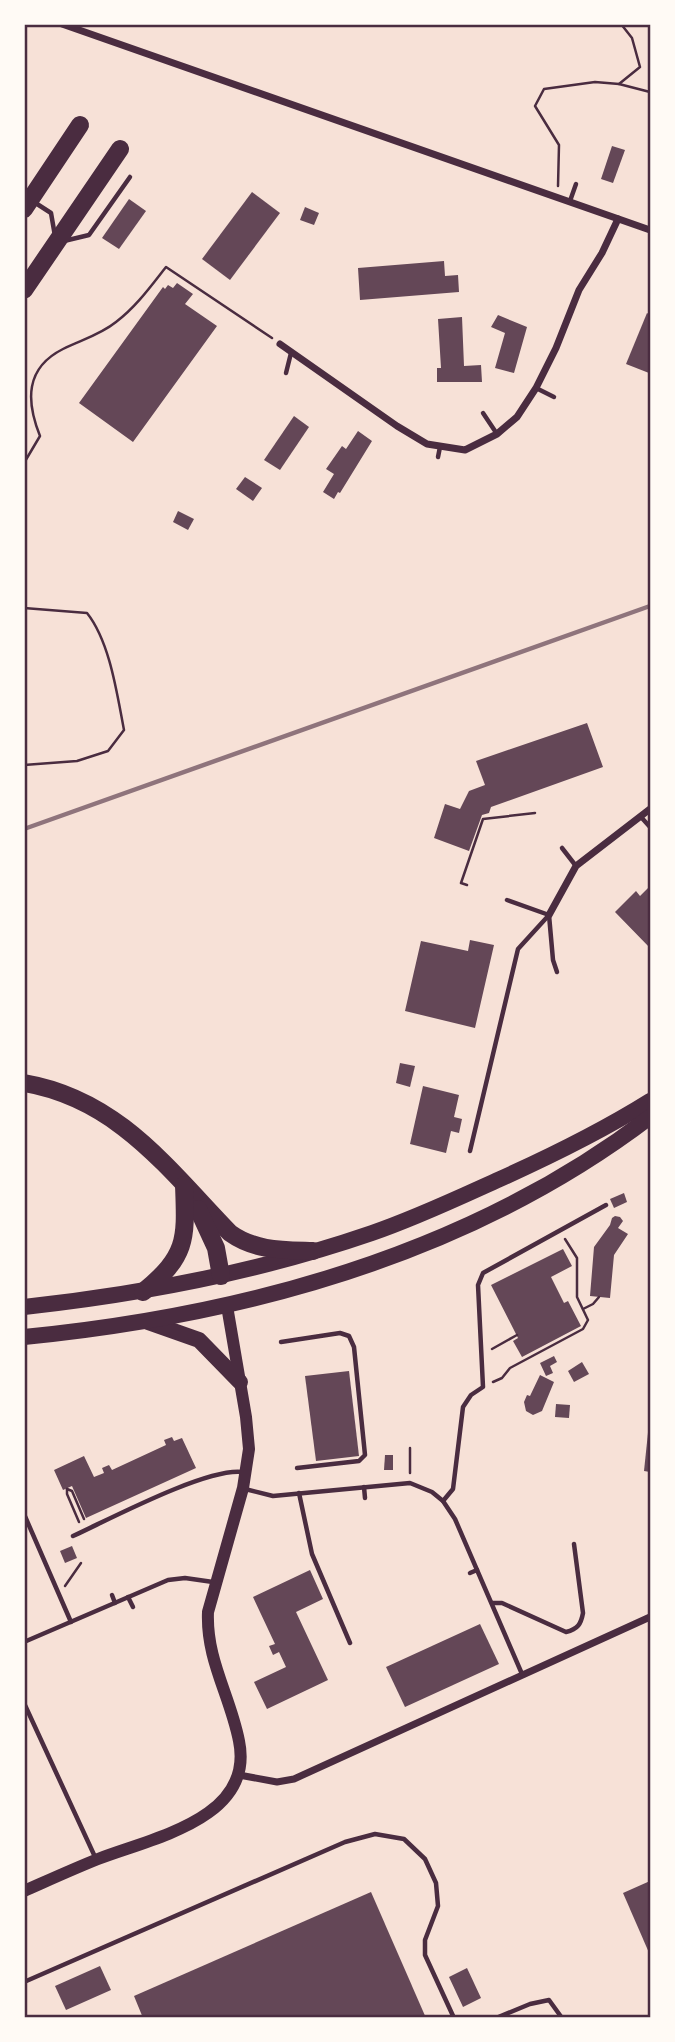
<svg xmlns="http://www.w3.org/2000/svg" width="675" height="2042" font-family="'IBM Plex Sans',sans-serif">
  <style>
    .building { fill: #644757 }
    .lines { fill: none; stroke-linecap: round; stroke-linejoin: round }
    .path { stroke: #4a2c40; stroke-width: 2.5 }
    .service { stroke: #4a2c40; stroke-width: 4.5 }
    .minor { stroke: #4a2c40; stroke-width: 7 }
    .tertiary { stroke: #4a2c40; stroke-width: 12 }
    .primary { stroke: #4a2c40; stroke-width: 16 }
    .motorway { stroke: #4a2c40; stroke-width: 18 }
    .rail { stroke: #8f747c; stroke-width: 4.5 }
    .neatline { fill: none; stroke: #4a2c40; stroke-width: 2.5 }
  </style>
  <rect width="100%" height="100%" fill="#f7e1d7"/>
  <g class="building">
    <polygon points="612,146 625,150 613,183 601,179"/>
    <polygon points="252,192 280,213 230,280 202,259"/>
    <polygon points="129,199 146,211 119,249 102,238"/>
    <polygon points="305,207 319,213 314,225 300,220"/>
    <polygon points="444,261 445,276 458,275 459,292 360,300 358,268"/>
    <polygon points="177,283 193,294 185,304 217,326 133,442 79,403 163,287 165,289 168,285 173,288"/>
    <polygon points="647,313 650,315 649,373 626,364"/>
    <polygon points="498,315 527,327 514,373 495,368 505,333 491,327"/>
    <polygon points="462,317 464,366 481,365 482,382 437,382 437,368 441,368 438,319"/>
    <polygon points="294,416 309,427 280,470 264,460"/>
    <polygon points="358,431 372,441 340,493 338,492 334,499 323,492 334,474 326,469 342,446 346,449"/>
    <polygon points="245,477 262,488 253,501 236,489"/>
    <polygon points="178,511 194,519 188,530 173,522"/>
    <polygon points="587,723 603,767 491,807 489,813 482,815 469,851 434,838 445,804 460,809 469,791 485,785 476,761"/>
    <polygon points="650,886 650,948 615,912 636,891 640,896"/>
    <polygon points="470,940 494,945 475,1028 405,1011 421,941 468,951"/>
    <polygon points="400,1063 415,1066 410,1087 396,1083"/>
    <polygon points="423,1086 459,1095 454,1117 462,1119 459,1133 451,1131 446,1153 410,1144"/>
    <polygon points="624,1193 627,1202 614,1208 610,1199"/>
    <polygon points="615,1216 620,1217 623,1221 618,1228 628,1234 614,1255 610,1298 590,1296 594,1247 610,1225 612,1218"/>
    <polygon points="563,1249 572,1266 551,1277 564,1303 568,1301 581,1326 522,1357 513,1341 518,1338 491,1285"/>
    <polygon points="554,1356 557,1362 550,1366 553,1373 546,1376 540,1363"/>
    <polygon points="582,1362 589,1374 574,1382 568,1371"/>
    <polygon points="349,1371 359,1456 316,1461 305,1376"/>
    <polygon points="540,1375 554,1382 542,1411 533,1415 526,1411 524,1402 527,1395 530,1396"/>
    <polygon points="556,1404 570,1405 569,1418 555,1417"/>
    <polygon points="649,1423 650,1423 650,1472 644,1471"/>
    <polygon points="172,1437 174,1441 182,1438 196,1468 86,1518 72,1486 63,1490 54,1470 84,1456 94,1477 104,1473 102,1468 109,1465 112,1470 166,1445 164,1440"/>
    <polygon points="385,1455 393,1455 393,1470 384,1470"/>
    <polygon points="72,1546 77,1558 65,1563 60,1551"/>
    <polygon points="310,1570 323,1599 296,1612 328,1680 267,1709 254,1682 286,1667 279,1652 273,1655 269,1646 275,1644 253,1597"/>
    <polygon points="480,1624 499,1664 405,1707 386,1667"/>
    <polygon points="650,1881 650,1955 623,1893"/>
    <polygon points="371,1892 426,2018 143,2018 134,1996"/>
    <polygon points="100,1966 111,1990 66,2010 55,1986"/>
    <polygon points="467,1968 481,1998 463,2007 449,1977"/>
  </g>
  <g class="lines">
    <g class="path">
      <polyline points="619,84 640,67 632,38 621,24"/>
      <polyline points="558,186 559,145 535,106 544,89 595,82 619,84 650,92"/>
      <path d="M 24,463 L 40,436 C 26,401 25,368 63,349 C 81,340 100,335 116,322 C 136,307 151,286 166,267 L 272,338"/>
      <path d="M 24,608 L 87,613 C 110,642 117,694 124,730 L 108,751 L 77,761 L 24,765"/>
      <polyline points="467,885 461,883 483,819 535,813"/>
      <polyline points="583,1309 593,1304 599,1297"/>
      <polyline points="492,1349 517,1335"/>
      <polyline points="493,1382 502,1378 510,1368 583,1329 588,1320 577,1297 577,1258 565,1239"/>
      <polyline points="410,1473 410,1448"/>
      <polyline points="67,1489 72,1491 84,1519"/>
      <polyline points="67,1489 67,1494 79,1522"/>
      <polyline points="65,1586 81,1563"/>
    </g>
    <g class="service">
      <polyline points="570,201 576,184"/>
      <polyline points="34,202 51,213 55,236"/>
      <polyline points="64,241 89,235 130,177"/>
      <polyline points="286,373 291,353"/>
      <polyline points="536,388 554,397"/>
      <polyline points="483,413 497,434"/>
      <polyline points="438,457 440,447"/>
      <polyline points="641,817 650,827"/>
      <polyline points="562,848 576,866"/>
      <polyline points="507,900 549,915"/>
      <polyline points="549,915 553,960 557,972"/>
      <polyline points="470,1151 518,949 549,915"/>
      <polyline points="281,1342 340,1333 349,1336 354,1347 365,1455 359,1461 297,1468"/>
      <polyline points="364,1487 365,1498"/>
      <polyline points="245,1489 273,1496 410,1483 432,1492 443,1501 455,1519 522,1674"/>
      <polyline points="299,1493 312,1554 350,1643"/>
      <polyline points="443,1501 453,1489 463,1407 471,1395 483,1387 478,1285 483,1273 606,1205"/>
      <polyline points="24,1514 71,1622"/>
      <path d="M 73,1536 C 110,1519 206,1468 242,1472"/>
      <polyline points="470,1573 477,1570"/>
      <polyline points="112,1595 115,1603"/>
      <polyline points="128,1597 133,1607"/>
      <path d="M 492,1603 L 502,1603 L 566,1632 C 578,1629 581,1624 583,1613 L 574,1544"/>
      <polyline points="24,1642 168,1580 185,1578 213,1582"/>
      <polyline points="24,1703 96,1859"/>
      <polyline points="24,1982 345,1842 375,1834 404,1839 425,1859 436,1883 438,1906 425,1940 425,1955 454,2018"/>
      <polyline points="496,2018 530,2004 549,2000 562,2018"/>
    </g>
    <g class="minor">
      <polyline points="62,24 650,230"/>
      <polyline points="280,344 397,426 427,444 465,450 497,434 517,417 536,388 556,348 579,290 602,253 618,219"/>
      <polyline points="549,915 576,866 650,809"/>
      <polyline points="239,1775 277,1782 294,1779 650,1617"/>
    </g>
    <path class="tertiary" d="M 24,1891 C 49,1880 73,1869 98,1859 C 152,1838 255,1819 239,1741 C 230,1695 206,1660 208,1612 L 243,1488 L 249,1449 L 246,1417 L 227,1306"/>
    <g class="primary">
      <path d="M 24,1307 C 143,1294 259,1272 372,1233 C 416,1218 458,1198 500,1179 C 551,1156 602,1131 650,1101"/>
      <polyline points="148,1322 199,1340 240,1382"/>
      <path d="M 24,1337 C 247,1315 470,1254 650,1117"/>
    </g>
    <g class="motorway">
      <polyline points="24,209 80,125"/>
      <polyline points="24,290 120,149"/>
      <path d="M 24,1083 C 118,1099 168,1169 230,1233 C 255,1251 283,1250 313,1251"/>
      <polyline points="198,1209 216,1248 221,1276"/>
      <path d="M 143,1292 C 188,1255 186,1239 184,1185"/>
    </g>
    <polyline class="rail" points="24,829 650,606"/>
  </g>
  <rect width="675" height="2042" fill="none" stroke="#fffaf5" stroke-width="52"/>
  <rect x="26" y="26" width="623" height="1990" class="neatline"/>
</svg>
